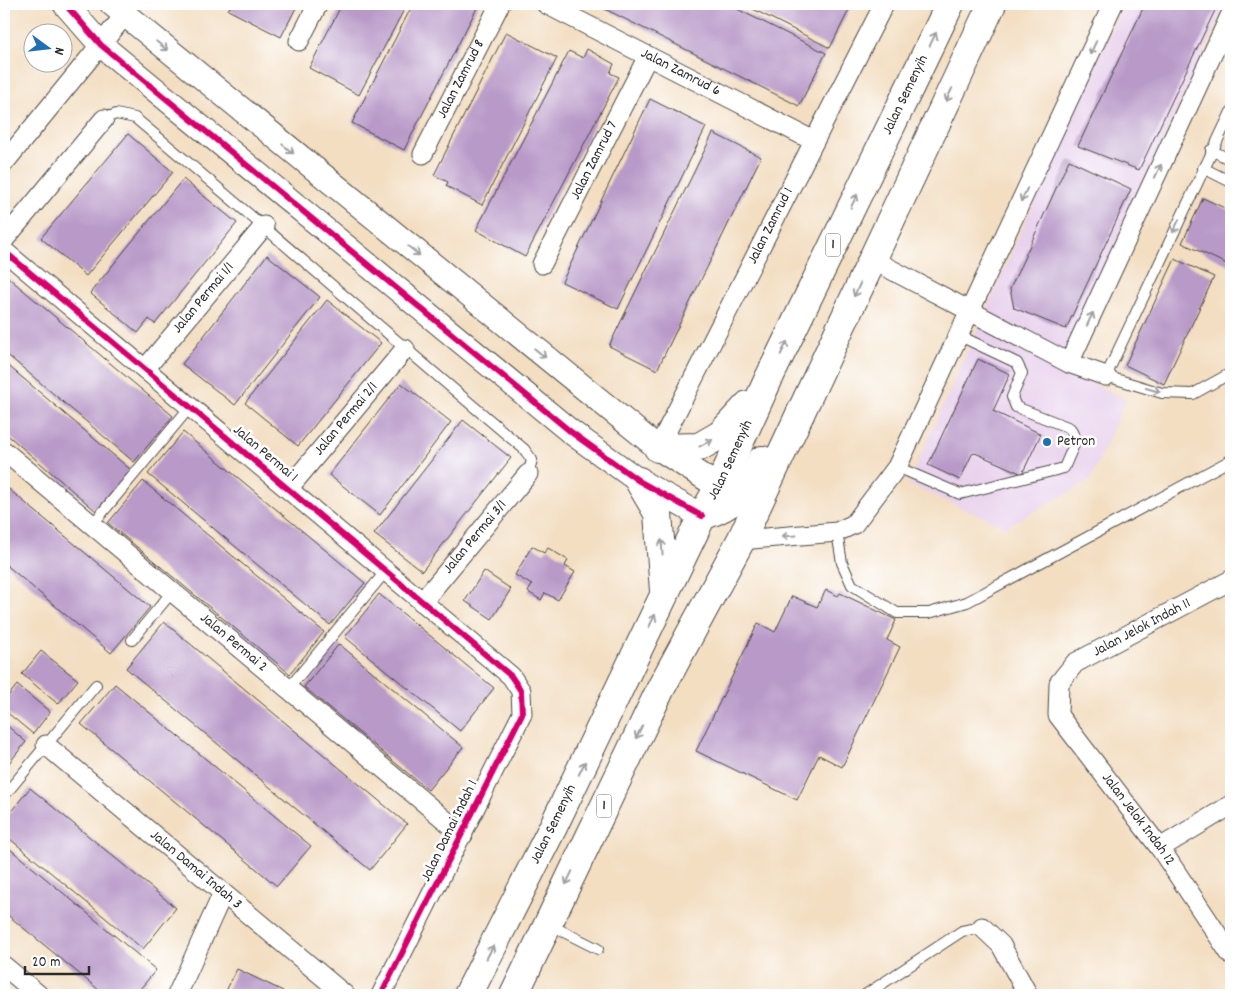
<svg xmlns="http://www.w3.org/2000/svg" width="1235" height="999" font-family="Dekko,sans-serif">
  <style>
    .built { fill: #e9d2ed }
    .building { fill: #b899c8 }
    .lines { fill: none; stroke-linecap: round; stroke-linejoin: round }
    .service-casing { stroke: #494642; stroke-width: 12 }
    .minor-casing { stroke: #494642; stroke-width: 21 }
    .tertiary-casing { stroke: #494642; stroke-width: 26 }
    .primary-casing { stroke: #494642; stroke-width: 30 }
    .service { stroke: #fff; stroke-width: 10 }
    .minor { stroke: #fff; stroke-width: 19 }
    .tertiary { stroke: #fff; stroke-width: 24 }
    .primary { stroke: #fff; stroke-width: 28 }
    .cycleway-casing { stroke: #fff; stroke-width: 9 }
    .cycleway { stroke: #d6006c; stroke-width: 6 }
    .oneway { stroke: #a0a0a0 }
    .poi-dot { fill: #1f6fb2; stroke: #fff; stroke-width: 2 }
    .labels { text-anchor: middle; dominant-baseline: central; stroke-width: 5; stroke-linejoin: round; paint-order: stroke }
    .shield { fill: #fff; stroke: #6b6b6b; stroke-width: 1 }
    .shield-label { font-size: 14px; font-weight: bold; fill: #2b2b2b }
    .street-label { font-size: 15px; fill: #2b2b2b; stroke: #fff }
    .poi-label { font-size: 15px; fill: #2b2b2b; stroke: #fff; text-anchor: start }
  </style>
  <rect width="100%" height="100%" fill="#fff"/>
  <filter id="ink" filterUnits="userSpaceOnUse"><feTurbulence type="fractalNoise" baseFrequency=".02" numOctaves="2"/><feDisplacementMap in="SourceGraphic" scale="10" xChannelSelector="R" yChannelSelector="G"/><feConvolveMatrix kernelMatrix="1 2 1 2 8 2 1 2 1" color-interpolation-filters="sRGB"/></filter>
  <filter id="wash" filterUnits="userSpaceOnUse"><feTurbulence type="fractalNoise" baseFrequency=".0096" numOctaves="4" result="noise"/><feDisplacementMap in="SourceGraphic" scale="20" xChannelSelector="R" yChannelSelector="G"/><feGaussianBlur stdDeviation="1.12" result="paint"/><feColorMatrix in="noise" values="0 0 0 0 0 0 0 0 0 0 0 0 0 0 0 0 0 1.4 0 .05"/><feComposite in="paint" operator="in"/></filter>
  <g filter="url(#wash)">
    <rect width="100%" height="100%" fill="#f3dec2"/>
    <polygon class="built" points="1123,4 1226,4 1059,367 1126,399 1090,481 1006,527 908,484"/>
    <g id="blocks">
      <g class="building">
        <polygon points="232,4 298,4 281,37 228,10"/>
        <polygon points="342,4 407,4 359,95 309,68"/>
        <polygon points="413,4 479,4 404,150 352,123"/>
        <polygon points="595,4 727,4 826,53 799,106"/>
        <polygon points="743,4 852,4 830,48"/>
        <polygon points="1145,4 1218,4 1139,170 1078,146"/>
        <polygon points="506,32 557,58 482,205 446,186 448,182 434,175"/>
        <polygon points="587,49 614,64 610,73 619,77 525,257 476,230 569,51 583,58"/>
        <polygon points="650,99 706,127 618,309 562,282"/>
        <polygon points="713,133 761,157 657,370 609,346"/>
        <polygon points="128,134 173,172 86,276 41,238"/>
        <polygon points="1069,160 1131,189 1066,329 1014,308 1010,289"/>
        <polygon points="183,179 237,223 155,324 149,319 138,333 90,293"/>
        <polygon points="1203,198 1231,211 1231,266 1182,243"/>
        <polygon points="267,255 320,297 235,405 182,364"/>
        <polygon points="1175,259 1214,277 1164,384 1125,365"/>
        <polygon points="4,274 173,416 134,462 4,352"/>
        <polygon points="327,300 381,343 298,446 245,403"/>
        <polygon points="978,359 1010,374 993,411 1041,434 1022,474 973,452 960,480 928,465"/>
        <polygon points="4,362 131,470 96,511 4,432"/>
        <polygon points="401,383 451,422 380,515 329,475"/>
        <polygon points="463,420 511,458 422,571 374,534"/>
        <polygon points="183,432 365,583 330,625 148,474"/>
        <polygon points="143,481 324,632 290,674 108,523"/>
        <polygon points="4,485 150,607 111,653 4,563"/>
        <polygon points="532,546 544,553 548,548 568,560 565,566 575,572 558,600 545,593 541,600 528,592 532,585 515,575"/>
        <polygon points="484,571 511,589 492,619 465,601"/>
        <polygon points="826,590 838,596 840,593 896,620 887,640 900,647 842,767 819,755 797,800 696,751 758,623 775,632 792,596 817,607"/>
        <polygon points="379,594 494,688 460,731 345,637"/>
        <polygon points="164,622 407,824 370,870 126,668"/>
        <polygon points="339,644 463,747 428,790 304,687"/>
        <polygon points="41,651 78,680 58,704 22,674"/>
        <polygon points="115,684 311,846 277,886 81,724"/>
        <polygon points="17,685 50,712 33,734 4,710 4,701"/>
        <polygon points="4,723 26,742 9,763 4,758"/>
        <polygon points="30,788 176,908 143,949 4,834 4,820"/>
        <polygon points="4,844 156,970 135,995 105,995 4,912"/>
        <polygon points="237,969 283,991 281,995 224,995"/>
      </g>
    </g>
  </g>
  <g filter="url(#ink)">
    <use href="#blocks" fill-opacity="0" stroke="#494642" stroke-width="1"/>
    <g class="lines">
      <g class="service-casing">
        <g id="service">
          <polyline points="1231,112 1106,376 1162,393 1193,394 1231,373"/>
          <path d="M 104,119 L 116,114 L 135,118 C 266,227 394,340 524,449 L 532,460 L 528,474"/>
          <polyline points="1211,150 1231,160"/>
          <polyline points="1203,168 1231,182"/>
          <polyline points="897,467 960,494 1064,468 1076,440 1070,428 1016,407 1012,397 1022,373 1017,363 958,335"/>
          <polyline points="92,525 190,407"/>
          <polyline points="837,532 842,563 852,585 897,613 929,613 967,602 1231,460"/>
          <polyline points="132,640 172,592"/>
          <polyline points="288,689 386,571"/>
          <polyline points="4,796 96,685"/>
          <polyline points="548,924 598,949"/>
          <polyline points="865,995 962,931 982,927"/>
        </g>
      </g>
      <g class="minor-casing">
        <g id="minor">
          <path id="s1" d="M 546,4 L 814,141"/>
          <polyline points="299,41 318,4"/>
          <path id="s2" d="M 423,154 L 500,4"/>
          <polyline points="4,163 124,16"/>
          <polyline points="4,240 104,119"/>
          <polyline points="4,251 511,676 521,691 522,714 381,995"/>
          <polyline points="871,259 1069,363 1106,376"/>
          <path id="s3" d="M 542,264 L 648,56"/>
          <polyline points="1069,363 1231,14"/>
          <path id="s4" d="M 145,369 L 264,226"/>
          <path id="s5" d="M 658,448 L 884,4"/>
          <path id="s6" d="M 4,451 L 463,835"/>
          <path id="s7" d="M 288,489 L 405,349"/>
          <polyline points="741,540 837,532 854,524 897,467 1113,4"/>
          <path id="s8" d="M 1231,580 L 1075,663 L 1059,683 L 1058,715 L 1160,848 L 1231,955"/>
          <path id="s9" d="M 422,602 L 528,474"/>
          <path id="s10" d="M 46,745 L 345,995"/>
          <polyline points="1160,848 1231,805"/>
          <polyline points="982,927 1001,945 1028,995"/>
          <polyline points="4,966 39,995"/>
          <polyline points="177,995 223,893"/>
        </g>
      </g>
      <g class="tertiary-casing">
        <g id="tertiary">
          <polyline points="65,4 101,45 571,432 639,481 702,516"/>
          <polyline points="112,4 658,448 719,487"/>
        </g>
      </g>
      <g class="primary-casing">
        <g id="primary">
          <polyline points="658,448 699,447 720,435 748,405"/>
          <polyline points="639,481 658,513 664,591"/>
          <path d="M 702,516 C 735,505 747,492 762,460"/>
          <path id="s11" d="M 468,995 L 553,827 L 702,516 L 719,487 L 768,380 L 950,4"/>
          <polyline points="514,995 661,688 741,540 992,4"/>
        </g>
      </g>
      <use href="#service" class="service"/>
      <use href="#minor" class="minor"/>
      <use href="#tertiary" class="tertiary"/>
      <use href="#primary" class="primary"/>
      <g class="cycleway-casing">
        <g id="cycleway">
          <polyline points="65,4 101,45 571,432 639,481 702,516"/>
          <polyline points="4,251 511,676 521,691 522,714 381,995"/>
        </g>
      </g>
      <use href="#cycleway" class="cycleway"/>
    </g>
    <defs><path id="oneway-shaft" d="M-6 0H5M1.5-3L5.5 0L1.5 3" fill="none" stroke-width="1.6" stroke-linecap="round" stroke-linejoin="round" transform="scale(1.25)"/></defs>
    <g class="oneway">
      <use href="#oneway-shaft" transform="translate(933 39) rotate(-64)"/>
      <use href="#oneway-shaft" transform="translate(162 46) rotate(39)"/>
      <use href="#oneway-shaft" transform="translate(1093 48) rotate(115)"/>
      <use href="#oneway-shaft" transform="translate(949 95) rotate(115)"/>
      <use href="#oneway-shaft" transform="translate(288 149) rotate(39)"/>
      <use href="#oneway-shaft" transform="translate(1158 171) rotate(-65)"/>
      <use href="#oneway-shaft" transform="translate(1024 195) rotate(115)"/>
      <use href="#oneway-shaft" transform="translate(854 201) rotate(-64)"/>
      <use href="#oneway-shaft" transform="translate(1176 226) rotate(115)"/>
      <use href="#oneway-shaft" transform="translate(414 251) rotate(39)"/>
      <use href="#oneway-shaft" transform="translate(857 290) rotate(115)"/>
      <use href="#oneway-shaft" transform="translate(1090 319) rotate(-65)"/>
      <use href="#oneway-shaft" transform="translate(784 348) rotate(-64)"/>
      <use href="#oneway-shaft" transform="translate(540 353) rotate(39)"/>
      <use href="#oneway-shaft" transform="translate(1153 390) rotate(16)"/>
      <use href="#oneway-shaft" transform="translate(706 443) rotate(-28)"/>
      <use href="#oneway-shaft" transform="translate(789 536) rotate(176)"/>
      <use href="#oneway-shaft" transform="translate(662 547) rotate(-94)"/>
      <use href="#oneway-shaft" transform="translate(652 621) rotate(-64)"/>
      <use href="#oneway-shaft" transform="translate(639 732) rotate(116)"/>
      <use href="#oneway-shaft" transform="translate(582 768) rotate(-64)"/>
      <use href="#oneway-shaft" transform="translate(569 878) rotate(116)"/>
      <use href="#oneway-shaft" transform="translate(490 952) rotate(-63)"/>
    </g>
  </g>
  <circle class="poi-dot" cx="1047" cy="442" r="5"/>
  <g class="labels">
    <g class="shield">
      <rect x="825.5" y="233.5" width="15" height="23" rx="4"/>
      <rect x="596.5" y="794.5" width="15" height="23" rx="4"/>
    </g>
    <g class="shield-label">
      <text x="833" y="245">1</text>
      <text x="604" y="806">1</text>
    </g>
    <g class="street-label">
      <text stroke="none"><textPath href="#s1" startOffset="151">Jalan Zamrud 6</textPath></text>
      <text stroke="none"><textPath href="#s2" startOffset="84">Jalan Zamrud 8</textPath></text>
      <text stroke="none"><textPath href="#s11" startOffset="1001">Jalan Semenyih</textPath></text>
      <text stroke="none"><textPath href="#s3" startOffset="116">Jalan Zamrud 7</textPath></text>
      <text stroke="none"><textPath href="#s5" startOffset="249">Jalan Zamrud 1</textPath></text>
      <text stroke="none"><textPath href="#s4" startOffset="92">Jalan Permai 1/1</textPath></text>
      <text stroke="none"><textPath href="#s7" startOffset="91">Jalan Permai 2/1</textPath></text>
      <text transform="translate(265 454) rotate(40)">Jalan Permai 1</text>
      <text stroke="none"><textPath href="#s11" startOffset="596">Jalan Semenyih</textPath></text>
      <text stroke="none"><textPath href="#s9" startOffset="84">Jalan Permai 3/1</textPath></text>
      <text transform="translate(1142 628) rotate(-28)">Jalan Jelok Indah 11</text>
      <text stroke="none"><textPath href="#s6" startOffset="299">Jalan Permai 2</textPath></text>
      <text stroke="none"><textPath href="#s8" startOffset="366">Jalan Jelok Indah 12</textPath></text>
      <text stroke="none"><textPath href="#s11" startOffset="191">Jalan Semenyih</textPath></text>
      <text transform="translate(450 831) rotate(-64)">Jalan Damai Indah 1</text>
      <text stroke="none"><textPath href="#s10" startOffset="195">Jalan Damai Indah 3</textPath></text>
    </g>
    <g class="poi-label">
      <text x="1057" y="442">Petron</text>
    </g>
  </g>
  <rect width="1235" height="999" fill="none" stroke="#fff" stroke-width="20"/>
  <g transform="translate(48 48) rotate(105)"><circle r="24" fill="#ffffff" stroke="#aaaaaa"/>
  <path d="M0-4L9 19L0 12L-9 19Z" fill="#1f6fb2"/>
  <text y="-8" font-size="14" font-weight="bold" text-anchor="middle" fill="#2b2b2b">N</text>
  </g>
  <path d="M25 966v8h64v-8" fill="none" stroke="#2b2b2b" stroke-width="2.5"/>
  <text x="32" y="966" font-size="15" fill="#2b2b2b" stroke="#ffffff" stroke-width="4" paint-order="stroke">20 m</text>
</svg>
